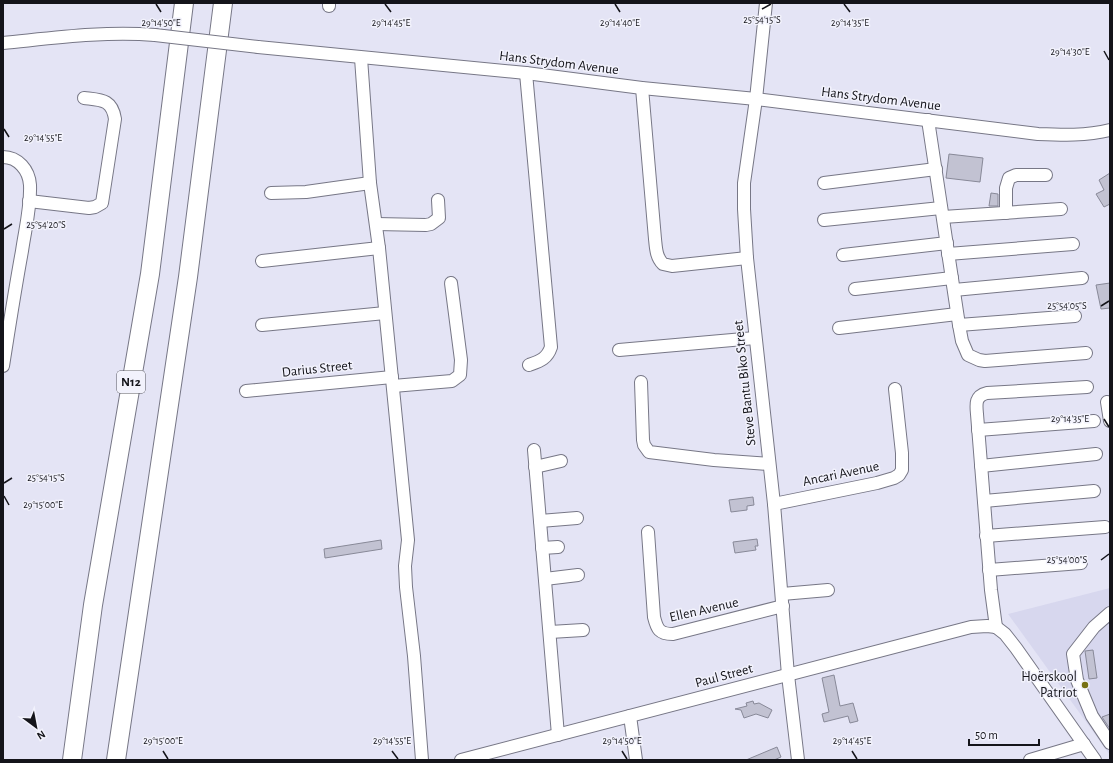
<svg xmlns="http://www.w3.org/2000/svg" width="1113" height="763" font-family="'Alegreya Sans',sans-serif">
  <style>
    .built { fill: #d7d7ee }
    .building { fill: #c2c2d2; stroke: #888998 }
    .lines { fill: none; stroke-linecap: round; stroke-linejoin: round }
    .minor-casing { stroke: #777786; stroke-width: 14 }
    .highway-casing { stroke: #777786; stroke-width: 20 }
    .minor { stroke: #fff; stroke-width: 12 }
    .highway { stroke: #fff; stroke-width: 18 }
    .minor-bridge-casing { stroke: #777786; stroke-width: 14; stroke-linecap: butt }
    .minor-bridge { stroke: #fff; stroke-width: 12 }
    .ticks { fill: none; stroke: #14141a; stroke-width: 1.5 }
    .poi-dot { fill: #777113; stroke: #f2f2fc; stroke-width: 1.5 }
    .labels { text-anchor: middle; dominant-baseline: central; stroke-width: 3; stroke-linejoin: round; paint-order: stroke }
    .shield { fill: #f2f2fc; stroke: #57575e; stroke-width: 1 }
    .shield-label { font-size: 13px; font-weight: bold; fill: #14141a }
    .street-label { font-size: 14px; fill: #14141a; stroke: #f2f2fc }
    .poi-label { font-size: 14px; fill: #14141a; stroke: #f2f2fc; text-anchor: end }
    .ticks-label { font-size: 10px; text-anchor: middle; fill: #14141a; stroke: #f2f2fc; stroke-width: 3; stroke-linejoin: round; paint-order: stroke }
  </style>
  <rect width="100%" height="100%" fill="#e4e4f5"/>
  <polygon class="built" points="1110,588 1110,755 1008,614"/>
  <g class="building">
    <polygon points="949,154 983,158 980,182 946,178"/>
    <polygon points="1110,173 1110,204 1104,207 1096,194 1104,190 1099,180"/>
    <polygon points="991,193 998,194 998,206 989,206"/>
    <polygon points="1110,283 1110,308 1101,309 1096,285"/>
    <polygon points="753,497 754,505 747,506 747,510 731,512 729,500"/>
    <polygon points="757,539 758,546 755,546 756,550 735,553 733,542"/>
    <polygon points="381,540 382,549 325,558 324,549"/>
    <polygon points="1093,650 1097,678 1089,679 1085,651"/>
    <polygon points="834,675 840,706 853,703 858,721 850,723 848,716 824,722 822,714 829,712 822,678"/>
    <polygon points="753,701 754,704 759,703 772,710 768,718 756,714 744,718 741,710 735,709 747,706 746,703"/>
    <polygon points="1110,714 1110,729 1102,717"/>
    <polygon points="777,747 781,757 774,760 746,760"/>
  </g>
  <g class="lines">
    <g class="minor-casing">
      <g id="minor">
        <polyline points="766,3 756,99 744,183 744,209 747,258 774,504 788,675 798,760"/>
        <polyline points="329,6 329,3"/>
        <path d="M 3,43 C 54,38 103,31 155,35"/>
        <path d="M 258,47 L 526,73 L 642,88 L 756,99 L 1038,134 C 1062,135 1086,136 1110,130"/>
        <polyline points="361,58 370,183 379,248 408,540 405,566 406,587 414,656 422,760"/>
        <path d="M 526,73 L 551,347 C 547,359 540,361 529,365"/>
        <path d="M 642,88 L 655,239 C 656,248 656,257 663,264 L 672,266 L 747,258"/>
        <polyline points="928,120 959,325 962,341 968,355 979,360 985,361 1086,353"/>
        <path d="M 3,157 C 18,157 29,170 30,185 C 31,207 25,230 22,251 C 15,289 9,328 3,366"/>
        <polyline points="824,183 936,169"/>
        <polyline points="271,193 306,192 370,183"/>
        <path d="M 29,201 L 89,208 L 95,207 L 102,203 L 115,119 C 112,99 101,100 84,98"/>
        <polyline points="1006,213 1006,188 1009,178 1016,175 1046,175"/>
        <polyline points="943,217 1061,209"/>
        <polyline points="824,220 941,208"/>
        <polyline points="376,224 426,225 431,224 439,218 438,200"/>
        <polyline points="948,254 1073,244"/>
        <polyline points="843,255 947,243"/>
        <polyline points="262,261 379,248"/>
        <polyline points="855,289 952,278"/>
        <polyline points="954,290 1082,278"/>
        <polyline points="262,325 385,313"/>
        <polyline points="959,325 1075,316"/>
        <polyline points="839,328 957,314"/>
        <polyline points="619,350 755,338"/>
        <polyline points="641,382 643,440 644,445 649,452 714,460 769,464"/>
        <polyline points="393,386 452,381 460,375 461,360 451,283"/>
        <polyline points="246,391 392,377"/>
        <polyline points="1107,402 1110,421"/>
        <polyline points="978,430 1094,421"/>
        <polyline points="534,450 558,735"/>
        <polyline points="981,466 1096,454"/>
        <polyline points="535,467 561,461"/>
        <polyline points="984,501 1094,491"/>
        <polyline points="774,504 877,483 894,478 899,475 902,470 902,453 895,389"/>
        <polyline points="540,521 577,518"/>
        <path d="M 648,532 L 654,617 C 657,629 659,634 673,634 L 783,606"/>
        <polyline points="986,536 1105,527"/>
        <polyline points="542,548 558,547"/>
        <polyline points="989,570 1081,563"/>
        <polyline points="545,579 578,575"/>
        <polyline points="782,594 828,590"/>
        <polyline points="1110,613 1094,627 1073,654 1077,680 1092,716 1110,743"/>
        <path d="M 996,627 L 991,590 L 977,414 C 976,404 975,396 987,393 L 1087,387"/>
        <polyline points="996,627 1005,634 1016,648 1095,760"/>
        <polyline points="550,632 583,630"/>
        <polyline points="630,716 636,760"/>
        <polyline points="461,760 971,627 987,626 996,627"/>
        <polyline points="1030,760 1084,744"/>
      </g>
    </g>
    <g class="highway-casing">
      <g id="highway">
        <polyline points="72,760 93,605 150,274 184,3"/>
        <polyline points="116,760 188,277 223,3"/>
      </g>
    </g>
    <use href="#minor" class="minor"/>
    <use href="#highway" class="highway"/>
    <g class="minor-bridge-casing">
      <polyline id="minor-bridge" points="155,35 258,47"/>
    </g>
    <use href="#minor-bridge" class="minor-bridge"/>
  </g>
  <path class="ticks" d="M 156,4 L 161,12M 385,4 L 391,12M 615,4 L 620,12M 844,4 L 850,12M 762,9 L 771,4M 1104,51 L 1109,60M 4,129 L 9,137M 4,229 L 12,224M 1101,306 L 1109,301M 1104,419 L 1109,427M 4,483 L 12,478M 4,496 L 9,505M 1101,560 L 1109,554M 163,751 L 168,759M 392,751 L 398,759M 622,751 L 627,759M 852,751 L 857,759"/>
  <circle class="poi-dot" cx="1085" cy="685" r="4"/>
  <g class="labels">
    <rect class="shield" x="117" y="371" width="28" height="22" rx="3"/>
    <g class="shield-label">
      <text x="131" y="382">N12</text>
    </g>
    <g class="street-label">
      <text transform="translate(559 63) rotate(7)">Hans Strydom Avenue</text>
      <text transform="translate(881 99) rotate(7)">Hans Strydom Avenue</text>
      <text transform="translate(317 369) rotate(-6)">Darius Street</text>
      <text transform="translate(745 383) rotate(-96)">Steve Bantu Biko Street</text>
      <text transform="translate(841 474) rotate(-12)">Ancari Avenue</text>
      <text transform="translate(704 610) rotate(-13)">Ellen Avenue</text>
      <text transform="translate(724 676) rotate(-15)">Paul Street</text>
    </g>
    <g class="poi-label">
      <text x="1077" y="677">Hoërskool<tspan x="1077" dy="16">Patriot</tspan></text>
    </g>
  </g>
  <g class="ticks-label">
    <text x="762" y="23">25°54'15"S</text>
    <text x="161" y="26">29°14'50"E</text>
    <text x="391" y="26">29°14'45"E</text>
    <text x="620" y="26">29°14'40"E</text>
    <text x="850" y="26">29°14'35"E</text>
    <text x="1070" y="55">29°14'30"E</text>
    <text x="43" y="141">29°14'55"E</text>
    <text x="46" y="228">25°54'20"S</text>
    <text x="1067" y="309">25°54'05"S</text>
    <text x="1070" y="422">29°14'35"E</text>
    <text x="46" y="481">25°54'15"S</text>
    <text x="43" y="508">29°15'00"E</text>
    <text x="1067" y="563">25°54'00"S</text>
    <text x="163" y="744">29°15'00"E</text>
    <text x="392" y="744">29°14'55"E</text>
    <text x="622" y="744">29°14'50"E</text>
    <text x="852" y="744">29°14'45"E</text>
  </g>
  <rect width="1113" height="763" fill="none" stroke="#14141a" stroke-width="8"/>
  <g transform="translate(36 727) rotate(148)" stroke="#f2f2fc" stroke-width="3" paint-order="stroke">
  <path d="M0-3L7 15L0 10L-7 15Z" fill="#14141a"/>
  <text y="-6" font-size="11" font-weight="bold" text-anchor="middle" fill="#14141a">N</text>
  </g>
  <path d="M969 739v6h70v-6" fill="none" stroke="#14141a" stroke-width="2"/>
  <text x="975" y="739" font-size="12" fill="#14141a" stroke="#f2f2fc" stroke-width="3" paint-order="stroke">50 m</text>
</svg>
